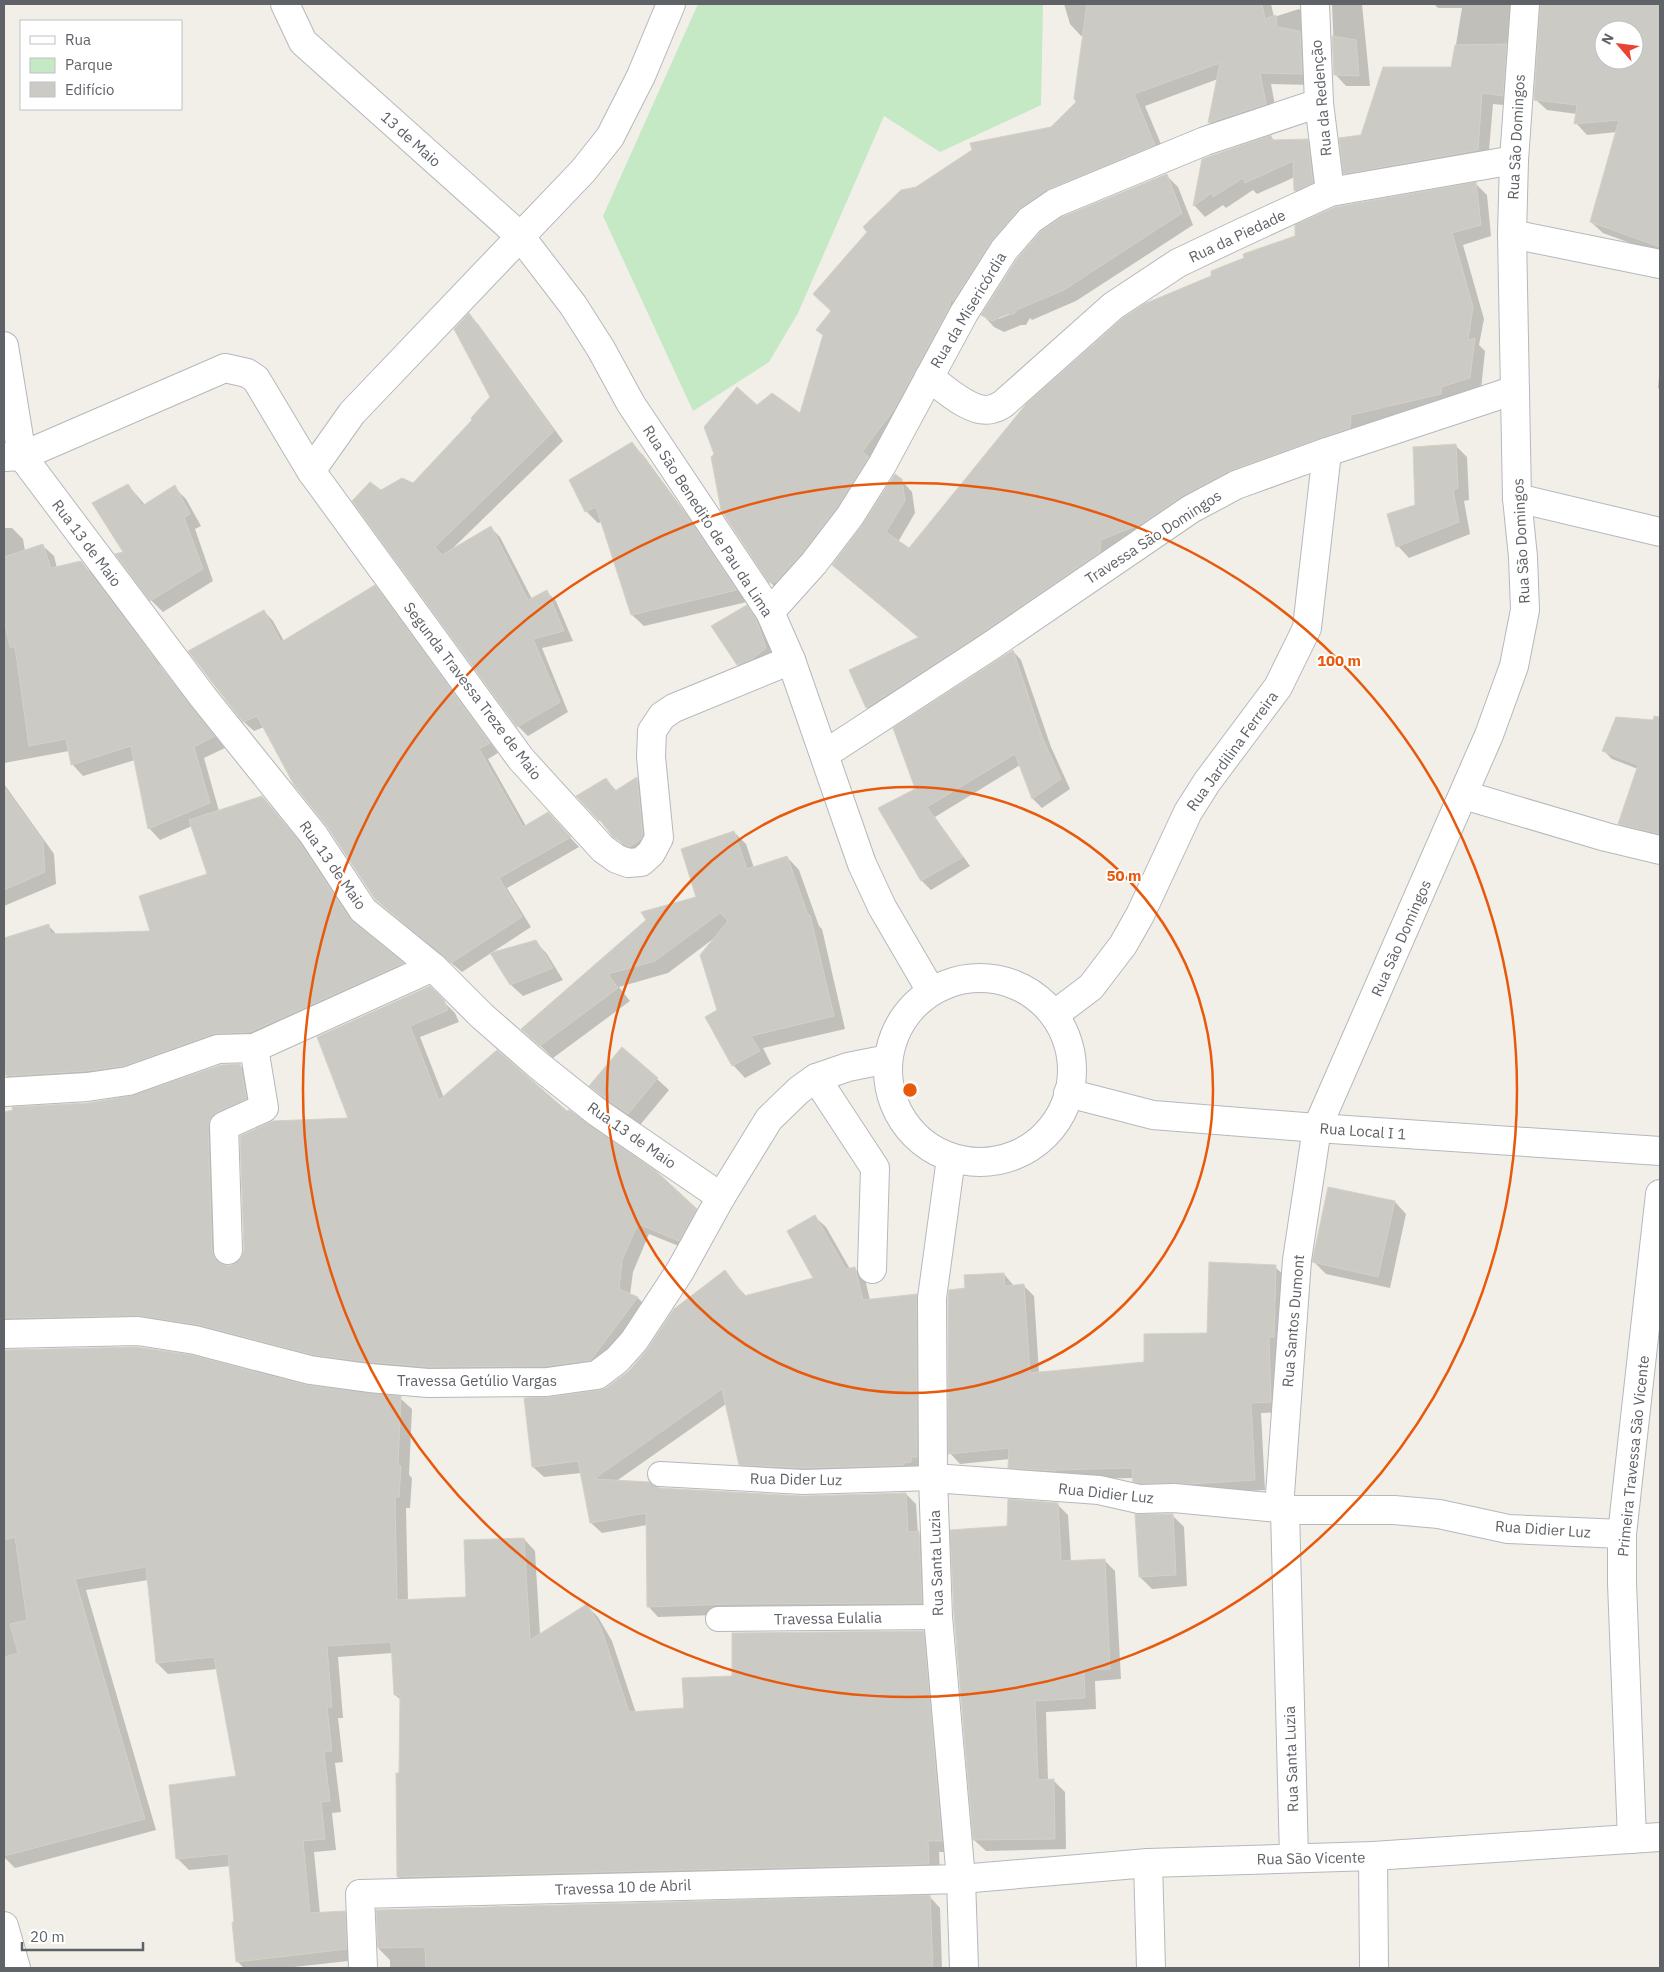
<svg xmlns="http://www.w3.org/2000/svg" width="1664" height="1972" font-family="'IBM Plex Sans',sans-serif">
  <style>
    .green { fill: #c5e8c5 }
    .shadow { fill: #0003; fill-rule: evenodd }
    .building { fill: #cccac5; stroke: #d6d1c6; fill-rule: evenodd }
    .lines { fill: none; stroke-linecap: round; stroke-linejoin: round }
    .service-casing { stroke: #b5b8bc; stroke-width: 26 }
    .minor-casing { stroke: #b5b8bc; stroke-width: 30 }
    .tertiary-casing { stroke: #b5b8bc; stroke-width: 30 }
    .service { stroke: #fff; stroke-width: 24 }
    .minor { stroke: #fff; stroke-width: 28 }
    .tertiary { stroke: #fff; stroke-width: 28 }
    .ring { fill: none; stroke: #e8590c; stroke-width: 2.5 }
    .labels { text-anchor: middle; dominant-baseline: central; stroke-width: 4; stroke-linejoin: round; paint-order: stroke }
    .street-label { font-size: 15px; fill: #5f6368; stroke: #fff }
    .centre { fill: #e8590c; stroke: #fff; stroke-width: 2.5 }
    .ring-label { font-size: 15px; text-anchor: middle; font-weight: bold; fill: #e8590c; stroke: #fff; stroke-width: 4; stroke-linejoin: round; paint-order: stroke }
  </style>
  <rect width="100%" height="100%" fill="#f1efe8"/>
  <polygon class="green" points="698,4 1043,4 1041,105 940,152 884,116 798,313 769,362 693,411 603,216"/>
  <g class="shadow">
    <polygon points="1064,4 1271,4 1274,17 1299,9 1311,20 1313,85 1271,84 1277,116 1221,134 1210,123 1218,79 1145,106 1166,156 1030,221 782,594 770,582 757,406 801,415 824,336 817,330 832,311 916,188 1052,128 1078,103 1084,35 1081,36 1070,24"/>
    <polygon points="1332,4 1362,4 1370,86 1346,86 1335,74"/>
    <polygon points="1434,4 1526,4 1514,106 1493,104 1488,162 1356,185 1345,173 1361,136 1452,69 1462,8 1438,8"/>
    <path d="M 1542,4 L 1660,4 L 1660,254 L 1603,233 L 1591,222 L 1617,132 L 1587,135 L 1576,123 L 1577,114 L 1547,110 L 1535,99 ZM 1604,30 L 1634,30 L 1634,60 L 1604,60 Z"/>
    <polygon points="1271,137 1275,141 1307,141 1319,152 1324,194 1307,202 1295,191 1295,177 1257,194 1253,190 1226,208 1223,205 1205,217 1194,205 1203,160"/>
    <path d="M 1166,175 L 1178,187 L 1193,225 L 1076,301 L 1032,320 L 1030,318 L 1026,325 L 1021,325 L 1004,332 L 994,327 L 983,315 ZM 1014,310 L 1015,312 L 999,319 L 999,317 Z"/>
    <polygon points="1476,184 1487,195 1491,236 1463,245 1484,319 1479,345 1485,351 1481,389 1451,405 1362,426 1361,439 1194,507 878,719 867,708 851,670 919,638 845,576 901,480 912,492 915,513 898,542 909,550"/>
    <polygon points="469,315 478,324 563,441 452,549 491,528 500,537 532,599 547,592 556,601 573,641 542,648 568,712 528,736 518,726 381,492 414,484 474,420 491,397"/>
    <polygon points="1660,365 1660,390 1658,388"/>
    <polygon points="4,431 10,455 4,460"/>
    <polygon points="632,444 643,455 709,545 747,602 644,626 632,615 602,522 598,523 586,511 570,480"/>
    <polygon points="1456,446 1467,457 1469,500 1464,501 1470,534 1409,558 1398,546 1416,506"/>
    <polygon points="128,485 145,505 174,487 186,499 201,526 195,529 213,581 163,612 151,600 125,553"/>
    <polygon points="4,528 12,528 23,539 25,551 42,545 54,556 57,568 81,563 93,574 165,672 225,748 204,758 219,811 262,797 273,809 312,856 358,927 414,975 136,1077 19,1087 7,1076 4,1059 4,940 49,926 57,935 152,933 209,875 192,826 160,840 149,828 135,760 83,776 72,764 69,751 4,763"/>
    <polygon points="375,587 385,597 498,753 488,759 526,826 558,824 579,847 507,888 531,927 462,972 376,899 264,727 254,731 244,722 190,651 264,611 273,621 284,641"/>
    <polygon points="747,607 758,619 777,660 749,676 738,665"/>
    <polygon points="1013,651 1021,660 1051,747 1070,789 1042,808 1033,799 1020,765 935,817 970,866 931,890 922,881 918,795"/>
    <polygon points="1617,718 1660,722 1660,840 1629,832 1620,824 1638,769 1612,759 1603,750"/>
    <polygon points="637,779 647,789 653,846 636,855 625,847 600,820 606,780 617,791"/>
    <polygon points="4,784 54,854 56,884 4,906"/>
    <polygon points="734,832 746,844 754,868 787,857 799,870 819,926 822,929 845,1029 763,1048 771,1064 745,1078 733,1065 719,1011 713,939 668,973 619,987 630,1001 553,1058 523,1029 698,897"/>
    <polygon points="536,942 547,954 563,980 523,996 511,985 492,954"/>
    <polygon points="429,987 455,1013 459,1022 420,1037 444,1098 568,1113 696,1210 707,1221 691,1251 649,1234 633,1272 630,1295 638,1298 649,1309 602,1371 383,1373 211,1336 4,1336 4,1113 131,1098 240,1065 251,1077 257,1110 219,1139 223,1263 224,1266 229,1267 236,1265 350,1119"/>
    <polygon points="657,1079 669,1090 640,1125 602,1097 591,1086"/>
    <polygon points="1395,1202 1406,1214 1390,1288 1326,1274 1314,1262"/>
    <polygon points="815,1217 826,1227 850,1269 854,1268 865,1279 870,1300 916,1295 927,1305 927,1467 750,1475 740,1464 726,1404 615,1482 659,1489 803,1497 906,1494 916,1504 918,1533 929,1543 932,1613 743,1614 658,1617 648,1606 647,1525 602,1533 591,1523 581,1473 544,1477 533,1467 525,1399 549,1399 599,1392 607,1389 629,1371 724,1272 746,1296 815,1279"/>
    <polygon points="1275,1267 1286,1277 1280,1412 1261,1413 1265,1490 1202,1494 1145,1492 1134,1481 1134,1478 1066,1479 1020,1478 1009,1467 1010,1459 960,1464 950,1453 967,1289 1004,1274 1014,1286 1024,1286 1034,1296 1039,1373 1146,1363 1208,1334"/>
    <polygon points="137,1348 308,1387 400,1398 412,1409 409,1475 412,1478 410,1508 406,1508 408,1601 467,1599 524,1539 535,1551 540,1635 587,1606 598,1617 612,1641 636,1713 685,1710 734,1677 923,1632 934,1644 953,1852 939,1852 940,1875 409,1888 398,1877 401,1700 395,1695 393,1653 338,1657 343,1718 338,1718 343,1762 335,1763 341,1812 332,1813 336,1850 314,1852 320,1914 345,1912 356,1924 357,1960 285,1968 244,1968 237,1961 231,1866 189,1870 177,1858 238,1777 217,1669 168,1674 157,1663 148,1580 86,1590 156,1830 15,1868 4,1857 4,1351"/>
    <polygon points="1057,1504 1068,1515 1071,1562 1104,1560 1115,1571 1121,1679 1095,1681 1096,1709 1046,1712 1048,1781 1054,1781 1065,1792 1066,1849 986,1851 974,1840 1008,1527"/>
    <polygon points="1172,1515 1184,1527 1187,1586 1152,1589 1140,1577"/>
    <polygon points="930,1897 940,1908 942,1968 390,1968 390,1960 379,1949 378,1911"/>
  </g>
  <g class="building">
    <polygon points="1087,4 1262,4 1265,19 1276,15 1277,27 1300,31 1302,74 1260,73 1266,104 1208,123 1220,63 1134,94 1155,145 1049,189 1018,210 991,242 953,301 951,299 949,308 893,411 862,452 869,457 837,507 802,553 777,581 769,583 721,510 711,457 714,454 704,427 737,387 757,405 772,393 800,413 823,335 816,330 831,311 813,294 867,232 863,227 901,190 916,187 972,150 970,143 1051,127 1076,102 1074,98"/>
    <path d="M 1540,4 L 1660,4 L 1660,247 L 1590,222 L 1619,120 L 1574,124 L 1577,105 L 1534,100 ZM 1604,30 L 1634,30 L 1634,60 L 1604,60 Z"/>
    <polygon points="1332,36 1356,40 1359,76 1334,75"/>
    <polygon points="1507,44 1503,96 1482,93 1478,150 1343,174 1339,138 1361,135 1383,67 1451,67 1455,45"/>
    <polygon points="1271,135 1272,140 1308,139 1313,183 1294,191 1293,161 1245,183 1243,178 1213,197 1212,193 1193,206 1202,159"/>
    <polygon points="1167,174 1182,213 1064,290 1019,309 1018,308 1014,314 1008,314 992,321 981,315 1017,259 1040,232 1062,217"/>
    <polygon points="1476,182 1481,225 1452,233 1473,307 1468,340 1475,338 1470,378 1441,387 1441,394 1351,415 1350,428 1229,471 1182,496 1143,523 1101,540 1100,552 980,634 866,708 849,670 919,637 832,565 863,524 895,474 902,479 905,501 886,532 909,548 1027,403 1123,318 1144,304 1211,276 1211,271 1244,258 1243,254 1295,236 1295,225 1335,207"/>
    <polygon points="469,313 554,431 435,547 442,555 491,526 528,600 547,590 564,631 533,639 560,702 517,727 352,501 370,482 381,490 402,478 413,483 472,420 471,418 490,397 454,329"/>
    <polygon points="632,442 698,532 737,590 631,615 596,507 585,512 569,480"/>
    <polygon points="1456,444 1458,488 1453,490 1459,522 1396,547 1387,514 1415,505 1413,447"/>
    <polygon points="128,484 142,506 175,485 190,514 184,517 203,569 150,601 115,554 123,552 92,503"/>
    <polygon points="43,544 51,568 81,561 150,653 158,667 160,666 215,736 194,747 210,803 148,829 131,746 71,765 66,739 29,746 15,647 10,647 4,619 4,557"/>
    <polygon points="375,585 490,743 479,749 523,827 548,812 571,837 499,878 522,917 451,963 375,899 326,825 294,785 257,716 243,722 188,651 264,610 281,642"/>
    <polygon points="747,605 756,618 766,648 752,659 737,665 711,626"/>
    <polygon points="1013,650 1042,737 1061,779 1032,799 1015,754 927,807 963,857 921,881 878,808 915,789 916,791 893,728"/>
    <polygon points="1654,716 1660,717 1660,834 1618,824 1638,765 1602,751 1616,717 1653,720"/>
    <polygon points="637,777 643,835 641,839 629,847 613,837 600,820 599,821 576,796 606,778 615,791"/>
    <polygon points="4,787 43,841 45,872 4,890"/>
    <polygon points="262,796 300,843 350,919 404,963 250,1032 213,1034 124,1066 85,1071 6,1076 4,1065 4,938 49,924 50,934 150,931 139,896 207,874 189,820"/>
    <polygon points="734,831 747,869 787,856 808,915 810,915 834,1016 751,1036 760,1051 732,1066 705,1017 717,1010 700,955 728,921 720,913 655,961 608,974 618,988 540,1046 521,1029 646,920 641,912 696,897 681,849"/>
    <polygon points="536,940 553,968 510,985 490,953"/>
    <polygon points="430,986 444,1000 448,1010 410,1026 439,1100 497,1050 567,1111 569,1110 656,1171 697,1209 679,1241 638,1224 622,1260 619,1289 638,1297 591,1360 546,1366 429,1367 371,1362 313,1355 199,1325 140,1316 4,1318 4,1112 13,1110 12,1107 88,1103 130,1096 221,1065 240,1064 247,1099 217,1112 211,1118 208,1126 212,1250 215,1258 220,1263 229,1266 236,1263 241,1258 244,1250 240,1136 273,1121 348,1118 317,1037"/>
    <polygon points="622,1047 658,1078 628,1114 589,1086"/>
    <polygon points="1328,1187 1395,1201 1378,1277 1312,1262"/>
    <polygon points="815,1215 846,1269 855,1267 863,1300 917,1294 917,1457 911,1457 911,1462 904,1463 904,1465 804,1468 739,1465 722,1389 594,1479 650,1482 659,1488 803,1496 906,1493 908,1532 919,1531 922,1603 732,1604 647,1607 646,1513 590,1523 578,1461 532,1467 524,1398 549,1397 599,1390 606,1388 629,1371 646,1351 674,1309 725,1270 744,1296 813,1278 787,1231"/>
    <polygon points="1209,1262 1276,1265 1274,1337 1269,1337 1271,1402 1251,1403 1255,1480 1191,1484 1141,1483 1133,1482 1132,1468 1056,1470 1056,1471 1008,1468 1009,1448 948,1454 948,1299 949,1290 965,1288 964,1275 1004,1273 1005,1286 1024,1284 1030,1373 1144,1362 1144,1334 1207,1333"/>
    <polygon points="137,1347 192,1355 308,1385 401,1396 398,1465 401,1466 399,1497 395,1497 397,1600 466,1597 464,1540 524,1538 530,1640 587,1604 601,1628 629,1712 684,1708 682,1678 732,1676 732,1633 924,1631 942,1841 928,1841 929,1864 397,1877 396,1773 399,1773 400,1695 394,1695 391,1642 327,1646 332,1707 327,1707 332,1751 324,1752 330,1801 321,1802 325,1839 303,1841 310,1913 345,1911 347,1949 236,1962 232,1922 234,1922 228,1854 176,1859 169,1785 236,1776 214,1657 156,1663 146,1567 75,1579 145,1819 4,1856 4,1657 18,1653 10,1624 27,1620 15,1537 4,1540 4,1350"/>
    <polygon points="1008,1499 1058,1503 1061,1561 1105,1559 1110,1669 1084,1670 1085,1698 1035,1701 1038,1780 1054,1779 1055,1839 973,1840 954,1616 950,1530 1007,1526"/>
    <polygon points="1135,1514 1173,1514 1176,1575 1139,1577"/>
    <polygon points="930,1895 933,1968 426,1968 425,1947 378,1948 376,1910"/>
  </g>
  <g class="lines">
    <g class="service-casing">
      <g id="service">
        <polyline points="660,1474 804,1482 933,1478"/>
        <polyline points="718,1619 938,1617"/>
      </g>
    </g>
    <g class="minor-casing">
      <g id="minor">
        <polyline points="285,4 303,42 520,236 573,305 601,349 631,404 770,612 791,660 862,864 882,907 931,991"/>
        <polyline points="1315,4 1319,103 1330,192"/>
        <polyline points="1512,234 1660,264"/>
        <polyline points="4,346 22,456 203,697 313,834 363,910 433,967 482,1016 538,1065 597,1112 721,1197"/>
        <path d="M 929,377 C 944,388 972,415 992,409 C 996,408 1000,406 1003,404 L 1113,306 L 1178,263 L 1239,234 L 1330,192 L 1514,160"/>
        <polyline points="5,457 22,456 225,368 247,373 256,379 311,471 352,413 583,171 610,137 641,76 671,4"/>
        <polyline points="311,471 521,759 603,849 617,859 628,863 641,862 651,853 659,838 651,757 652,731 662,716 674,708 791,660"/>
        <polyline points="1517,498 1660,532"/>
        <polyline points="770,612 814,563 850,516 882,465 964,313 1004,250 1030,220 1055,203 1205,141 1319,103"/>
        <polyline points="825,754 989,647 1191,509 1236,485 1327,452 1515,390"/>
        <polyline points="1464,795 1606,837 1660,850"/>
        <circle cx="980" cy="1070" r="92"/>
        <polyline points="1054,1015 1091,987 1123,945 1140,915 1188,812 1207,782 1278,687 1307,628 1327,452"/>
        <polyline points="816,1078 875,1168 872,1269"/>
        <polyline points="4,1092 87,1087 128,1081 218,1049 254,1048 433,967"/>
        <polyline points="951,1158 932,1298 933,1478 938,1617 961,1879 964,1968"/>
        <polyline points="228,1250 224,1126 264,1108 254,1048"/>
        <polyline points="4,1334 138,1331 195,1340 310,1370 369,1378 428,1383 547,1382 597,1375 617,1360 634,1341 680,1271 721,1197 769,1119 799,1090 816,1078 848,1067 888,1059"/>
        <polyline points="933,1478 1099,1490 1139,1499 1174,1498 1279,1508"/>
        <polyline points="1285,1510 1279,1508 1297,1260 1317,1128 1489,735 1514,666 1525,610 1523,557 1517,498 1512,234 1514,160 1525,4"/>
        <polyline points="1285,1510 1294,1858"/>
        <polyline points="1285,1510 1394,1510 1439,1514 1508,1529 1622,1534"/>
        <polyline points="1632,1839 1622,1583 1622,1534 1660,1194"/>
        <polyline points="1373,1856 1374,1968"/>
        <polyline points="1148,1863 1151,1968"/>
        <polyline points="4,1926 16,1968"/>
        <polyline points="363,1968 360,1894 961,1879 1148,1863 1373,1856 1660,1837"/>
      </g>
    </g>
    <g class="tertiary-casing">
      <polyline id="tertiary" points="1068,1093 1153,1115 1317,1128 1660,1151"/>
    </g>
    <use href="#service" class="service"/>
    <use href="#minor" class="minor"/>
    <use href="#tertiary" class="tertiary"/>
  </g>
  <g class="ring">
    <circle cx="910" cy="1090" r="303"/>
    <circle cx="910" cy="1090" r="607"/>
  </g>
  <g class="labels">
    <g class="street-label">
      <text transform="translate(1321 98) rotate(-95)">Rua da Redenção</text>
      <text transform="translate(1516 137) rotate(-87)">Rua São Domingos</text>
      <text transform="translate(411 139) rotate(42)">13 de Maio</text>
      <text transform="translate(1237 236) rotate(-25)">Rua da Piedade</text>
      <text transform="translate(968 310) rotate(-59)">Rua da Misericórdia</text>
      <text transform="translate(708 521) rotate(57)">Rua São Benedito de Pau da Lima</text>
      <text transform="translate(1153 537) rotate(-33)">Travessa São Domingos</text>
      <text transform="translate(1521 541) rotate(-93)">Rua São Domingos</text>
      <text transform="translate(87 543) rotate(53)">Rua 13 de Maio</text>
      <text transform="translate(473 691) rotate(53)">Segunda Travessa Treze de Maio</text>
      <text transform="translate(1232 751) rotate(-54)">Rua Jardilina Ferreira</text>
      <text transform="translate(333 865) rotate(55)">Rua 13 de Maio</text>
      <text transform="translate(1401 938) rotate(-66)">Rua São Domingos</text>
      <text transform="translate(1363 1131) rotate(4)">Rua Local I 1</text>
      <text transform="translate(632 1135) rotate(35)">Rua 13 de Maio</text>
      <text transform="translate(1293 1321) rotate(-85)">Rua Santos Dumont</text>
      <text x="477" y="1380">Travessa Getúlio Vargas</text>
      <text transform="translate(1633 1456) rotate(-84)">Primeira Travessa São Vicente</text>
      <text transform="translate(796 1479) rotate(1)">Rua Dider Luz</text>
      <text transform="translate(1106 1493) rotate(6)">Rua Didier Luz</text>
      <text transform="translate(1543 1529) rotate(4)">Rua Didier Luz</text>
      <text transform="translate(936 1563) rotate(-92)">Rua Santa Luzia</text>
      <text transform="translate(828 1618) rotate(-1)">Travessa Eulalia</text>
      <text transform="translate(1291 1759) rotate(-92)">Rua Santa Luzia</text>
      <text transform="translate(1311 1858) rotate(-1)">Rua São Vicente</text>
      <text transform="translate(623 1887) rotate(-2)">Travessa 10 de Abril</text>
    </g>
  </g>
  <circle cx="910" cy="1090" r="8" class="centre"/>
  <g class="ring-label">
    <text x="1339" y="666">100 m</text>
    <text x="1124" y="881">50 m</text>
  </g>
  <rect width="1664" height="1972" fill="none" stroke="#5f6368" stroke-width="10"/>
  <rect x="20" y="20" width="162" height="90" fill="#ffffff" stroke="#bfc1c3"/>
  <rect x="30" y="36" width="25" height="8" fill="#ffffff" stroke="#bfc1c3"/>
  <text x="65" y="45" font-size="15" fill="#5f6368">Rua</text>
  <rect x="30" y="58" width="25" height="15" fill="#c5e8c5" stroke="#bfc1c3"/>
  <text x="65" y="70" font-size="15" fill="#5f6368">Parque</text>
  <rect x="30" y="82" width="25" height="15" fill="#cccac5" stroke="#bfc1c3"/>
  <text x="65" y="95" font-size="15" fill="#5f6368">Edifício</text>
  <g transform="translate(1619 45) rotate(298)"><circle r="24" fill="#ffffff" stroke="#bfc1c3"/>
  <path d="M0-4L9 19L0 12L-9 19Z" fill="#ea4335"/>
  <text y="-8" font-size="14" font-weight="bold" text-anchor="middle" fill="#5f6368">N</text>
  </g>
  <path d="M22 1942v8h121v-8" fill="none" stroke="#5f6368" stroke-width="2.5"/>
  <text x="30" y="1942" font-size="15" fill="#5f6368" stroke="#ffffff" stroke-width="4" paint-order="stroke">20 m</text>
</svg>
